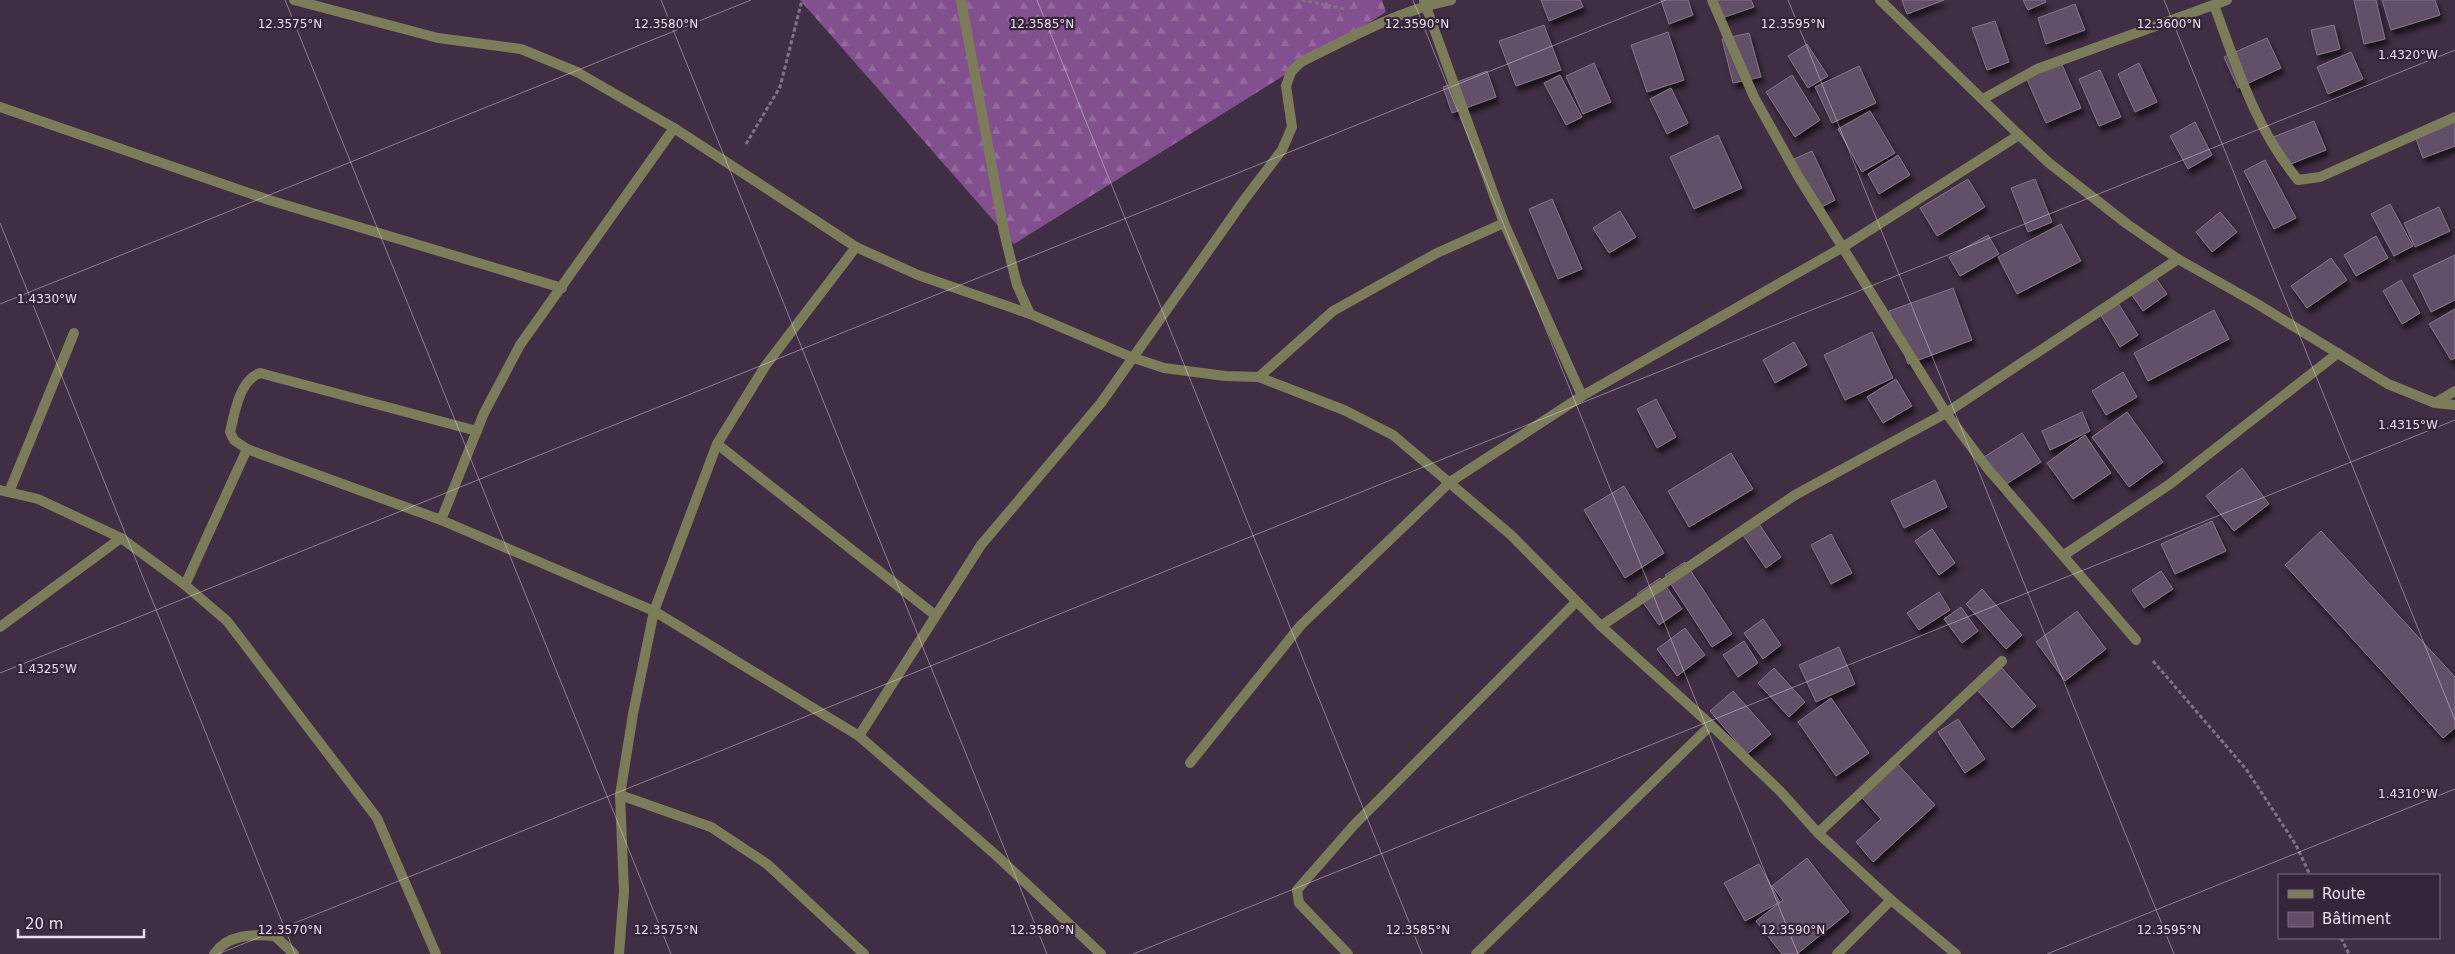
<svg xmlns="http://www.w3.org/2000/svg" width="2455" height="954" font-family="'DejaVu Sans',sans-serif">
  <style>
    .forest { fill: url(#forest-firs) }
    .building { fill: #624f67; stroke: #87738c; filter: url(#shadow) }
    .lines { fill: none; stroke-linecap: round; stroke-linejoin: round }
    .path { stroke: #827285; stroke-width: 3; stroke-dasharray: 4 2.5; stroke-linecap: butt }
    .street { stroke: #7c7c5a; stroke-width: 10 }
    .ticks { fill: none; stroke: #eadfed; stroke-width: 1; stroke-opacity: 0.45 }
    .ticks-label { font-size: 12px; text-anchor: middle; fill: #eadfed; stroke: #36243a; stroke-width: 4.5; stroke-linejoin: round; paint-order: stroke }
  </style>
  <defs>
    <pattern id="forest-firs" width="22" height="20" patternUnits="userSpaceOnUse" patternTransform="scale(1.25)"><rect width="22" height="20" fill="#82508e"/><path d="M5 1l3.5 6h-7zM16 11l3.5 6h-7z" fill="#94699e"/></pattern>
    <filter id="shadow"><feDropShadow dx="3" dy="5.5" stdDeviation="2.5" flood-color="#0009"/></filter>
  </defs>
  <rect width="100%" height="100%" fill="#402e44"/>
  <polygon class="forest" points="800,0 1382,0 1386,12 1014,244"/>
  <g class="building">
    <polygon points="1541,0 1580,0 1583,7 1549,21"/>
    <polygon points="1661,0 1688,0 1693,15 1669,24"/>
    <polygon points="1709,0 1751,0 1754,7 1716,20"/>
    <polygon points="1902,0 1944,0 1907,14"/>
    <polygon points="2023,0 2045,0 2046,2 2028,10"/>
    <polygon points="2354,0 2376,0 2385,39 2364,44"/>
    <polygon points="2382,0 2435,0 2440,15 2391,30"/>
    <polygon points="2075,4 2085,30 2046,44 2038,18"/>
    <polygon points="1995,21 2009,62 1987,70 1972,28"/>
    <polygon points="1544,25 1561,70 1516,86 1499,41"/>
    <polygon points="2334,25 2340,49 2317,55 2311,30"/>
    <polygon points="1668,32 1684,80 1647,92 1631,45"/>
    <polygon points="1749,33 1761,77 1733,83 1722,39"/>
    <polygon points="2267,38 2281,68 2238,88 2224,57"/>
    <polygon points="1807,44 1828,76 1808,88 1788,56"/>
    <polygon points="2351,52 2363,79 2328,94 2317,67"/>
    <polygon points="2060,60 2081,108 2046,123 2025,75"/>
    <polygon points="1594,63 1611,102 1583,114 1566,76"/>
    <polygon points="2139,63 2157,102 2135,112 2118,74"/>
    <polygon points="1859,66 1876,103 1832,123 1815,87"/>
    <polygon points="2100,70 2121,117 2099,126 2079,79"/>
    <polygon points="1487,71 1496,97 1452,113 1443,87"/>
    <polygon points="1560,75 1582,117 1566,125 1544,83"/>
    <polygon points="1792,75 1820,120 1795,137 1766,92"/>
    <polygon points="1671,88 1688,123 1667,134 1650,99"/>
    <polygon points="1870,111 1895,153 1862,172 1838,129"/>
    <polygon points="2455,118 2455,146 2423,158 2414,133"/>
    <polygon points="2314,121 2326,150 2283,167 2271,138"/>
    <polygon points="2195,122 2212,155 2188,169 2170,136"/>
    <polygon points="1718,135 1742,188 1694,209 1670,157"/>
    <polygon points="1812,151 1835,200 1816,210 1792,160"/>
    <polygon points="1898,155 1910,175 1879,194 1868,174"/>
    <polygon points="2265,160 2296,218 2274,229 2244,171"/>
    <polygon points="1968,179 1985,207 1937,236 1920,208"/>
    <polygon points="2035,179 2052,222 2028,232 2011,188"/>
    <polygon points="1552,199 1582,269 1558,279 1529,209"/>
    <polygon points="2390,204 2413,246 2394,256 2371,214"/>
    <polygon points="2439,207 2450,231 2415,247 2404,223"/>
    <polygon points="1620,211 1636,237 1609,253 1593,228"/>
    <polygon points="2220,212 2237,232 2212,252 2196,232"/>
    <polygon points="2061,224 2081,261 2017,294 1998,257"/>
    <polygon points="1988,235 1999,254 1960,276 1949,257"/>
    <polygon points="2376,236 2388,258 2356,276 2344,255"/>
    <polygon points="2455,255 2455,300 2431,312 2413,275"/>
    <polygon points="2331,258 2347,280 2307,308 2291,286"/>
    <polygon points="2153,274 2167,294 2143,311 2129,291"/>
    <polygon points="2401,280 2420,313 2402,324 2383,291"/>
    <polygon points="1953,288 1972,340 1908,364 1889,311"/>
    <polygon points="2118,303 2138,335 2120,347 2100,314"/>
    <polygon points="2455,309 2455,358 2451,360 2429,324"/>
    <polygon points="2214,310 2229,339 2148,381 2134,353"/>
    <polygon points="1872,332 1893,378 1845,400 1824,355"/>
    <polygon points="1794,342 1807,365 1775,383 1763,360"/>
    <polygon points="2123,372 2137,397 2106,415 2092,391"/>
    <polygon points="1896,379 1912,406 1883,423 1867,397"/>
    <polygon points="1656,399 1676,437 1657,448 1637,409"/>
    <polygon points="2082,412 2090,431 2050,450 2042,431"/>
    <polygon points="2127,412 2163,462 2129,487 2092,437"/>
    <polygon points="2022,433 2041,462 2000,488 1981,459"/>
    <polygon points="2085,435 2111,473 2073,499 2047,463"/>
    <polygon points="1731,453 1753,489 1689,527 1668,491"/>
    <polygon points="2242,468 2269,504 2234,531 2206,496"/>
    <polygon points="1935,480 1947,507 1904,528 1891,501"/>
    <polygon points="1624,486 1664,553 1625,578 1584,510"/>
    <polygon points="2212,521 2226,551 2175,574 2161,544"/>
    <polygon points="1759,524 1781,557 1766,568 1743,535"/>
    <polygon points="1932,529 1955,563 1939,575 1915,541"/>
    <polygon points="2321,531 2455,677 2455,728 2443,738 2285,565"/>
    <polygon points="1831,534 1852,573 1831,584 1811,545"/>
    <polygon points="1685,562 1732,634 1712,647 1665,575"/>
    <polygon points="2161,571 2173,589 2144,608 2132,590"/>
    <polygon points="1660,578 1682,609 1659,625 1637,594"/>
    <polygon points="1982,589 2022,635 2006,649 1966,604"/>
    <polygon points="1939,592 1950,610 1919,630 1907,613"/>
    <polygon points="1961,607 1978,631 1962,643 1944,619"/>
    <polygon points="2077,611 2106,649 2065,681 2036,642"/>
    <polygon points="1763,619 1781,645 1763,659 1744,633"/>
    <polygon points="1685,628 1705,655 1677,676 1657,649"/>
    <polygon points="1744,641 1758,663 1738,677 1723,655"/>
    <polygon points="1839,647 1855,684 1816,702 1799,665"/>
    <polygon points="2001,667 2036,706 2012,728 1976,689"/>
    <polygon points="1774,668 1805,702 1789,717 1758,683"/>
    <polygon points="1733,691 1771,734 1747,754 1710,711"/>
    <polygon points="1831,698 1869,753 1836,776 1798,722"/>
    <polygon points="1958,719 1985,759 1965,773 1938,732"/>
    <polygon points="1893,759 1935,805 1873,862 1856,842 1881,819 1857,792"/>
    <polygon points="1807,858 1849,912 1797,954 1782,954 1756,921 1783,900 1772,886"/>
    <polygon points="1759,864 1780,902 1745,921 1724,883"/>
  </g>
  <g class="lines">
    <g class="path">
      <polyline points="1302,0 1345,9"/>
      <polyline points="746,144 780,87 802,0"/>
      <polyline points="2153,661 2246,769 2296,845 2310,875"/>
      <polyline points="2341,938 2349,954"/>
    </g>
    <g class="street">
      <polyline points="294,0 438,38 521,49 577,72 674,128 856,247 918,275 1030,314 1131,357 1164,368 1225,376 1259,377 1344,410 1393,435 1511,535 1601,626 1711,725 1781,792 1818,833 1891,900 1956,954"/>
      <polyline points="961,0 1004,232 1017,285 1030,314"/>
      <polyline points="1712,0 1754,97 1798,176 1946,413 1988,469 2136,640"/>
      <polyline points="1880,0 2019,135 2049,163 2127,224 2178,259 2254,302 2388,384 2435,403 2455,405"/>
      <path d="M 2214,5 C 2237,67 2255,128 2298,180 L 2320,177 L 2455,117"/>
      <polyline points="1983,99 2037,69 2227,0"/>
      <polyline points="0,107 269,200 562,288"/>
      <polyline points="674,128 520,345 484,413 441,520 654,611 859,736 997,856 1101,954"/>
      <polyline points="1259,377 1333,311 1437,253 1504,223"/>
      <polyline points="1582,396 1843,247 2019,135"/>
      <polyline points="2435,403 2455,391"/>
      <polyline points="717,444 935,615"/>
      <path d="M 247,449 L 234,440 L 230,432 C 235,412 239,381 260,373 L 477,431"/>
      <polyline points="0,490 38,499 121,538 185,585 227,621 377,818 436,954"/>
      <polyline points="9,492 74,333"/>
      <polyline points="2064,555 2170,484 2338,353"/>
      <polyline points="185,585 247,449 441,520"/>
      <polyline points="1601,626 1795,495 1946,413 2178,259"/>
      <polyline points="0,627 121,538"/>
      <path d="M 859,736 L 981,545 L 1101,403 L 1244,200 L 1282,150 L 1292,127 L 1286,86 L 1291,72 L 1301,62 C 1350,38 1397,11 1451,0"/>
      <polyline points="1190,763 1301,625 1450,482 1582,396 1504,223 1424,1"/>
      <polyline points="620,795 711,827 767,864 864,954"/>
      <polyline points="1818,833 2002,661"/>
      <path d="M 214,954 C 228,934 253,934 275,936 L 294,954"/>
      <polyline points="619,954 624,891 620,795 633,714 654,611 717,444 766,365 856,247"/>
      <polyline points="1348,954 1299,903 1297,890 1354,825 1576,602"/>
      <polyline points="1476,954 1711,725"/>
      <polyline points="1837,954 1891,900"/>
    </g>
  </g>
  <path class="ticks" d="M 285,0 L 671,954M 661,0 L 1047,954M 1037,0 L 1422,954M 1413,0 L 1798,954M 1788,0 L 2174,954M 2164,0 L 2455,720M 0,223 L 295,954M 0,304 L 751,0M 0,673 L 1666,0M 218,954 L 2455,50M 1133,954 L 2455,420M 2047,954 L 2455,789"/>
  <g class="ticks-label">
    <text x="290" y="28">12.3575°N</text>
    <text x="666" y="28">12.3580°N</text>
    <text x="1042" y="28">12.3585°N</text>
    <text x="1417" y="28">12.3590°N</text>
    <text x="2169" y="28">12.3600°N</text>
    <text x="1793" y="28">12.3595°N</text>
    <text x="2408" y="59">1.4320°W</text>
    <text x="47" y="303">1.4330°W</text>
    <text x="2408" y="429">1.4315°W</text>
    <text x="47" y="673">1.4325°W</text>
    <text x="2408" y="798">1.4310°W</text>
    <text x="290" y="934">12.3570°N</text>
    <text x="666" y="934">12.3575°N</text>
    <text x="1042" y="934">12.3580°N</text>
    <text x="1418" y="934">12.3585°N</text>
    <text x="1793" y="934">12.3590°N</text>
    <text x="2169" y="934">12.3595°N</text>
  </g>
  <rect x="2278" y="874" width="162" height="65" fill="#36243a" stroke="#7e6f82"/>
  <rect x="2288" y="890" width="25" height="8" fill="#7c7c5a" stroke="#7e6f82"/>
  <text x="2322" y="899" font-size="15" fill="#eadfed">Route</text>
  <rect x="2288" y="912" width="25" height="15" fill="#624f67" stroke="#7e6f82"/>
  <text x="2322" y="924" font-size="15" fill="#eadfed">Bâtiment</text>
  <path d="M18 929v8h126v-8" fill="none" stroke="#eadfed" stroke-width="2.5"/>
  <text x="25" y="929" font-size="15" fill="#eadfed" stroke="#36243a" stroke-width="4" paint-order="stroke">20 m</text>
</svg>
